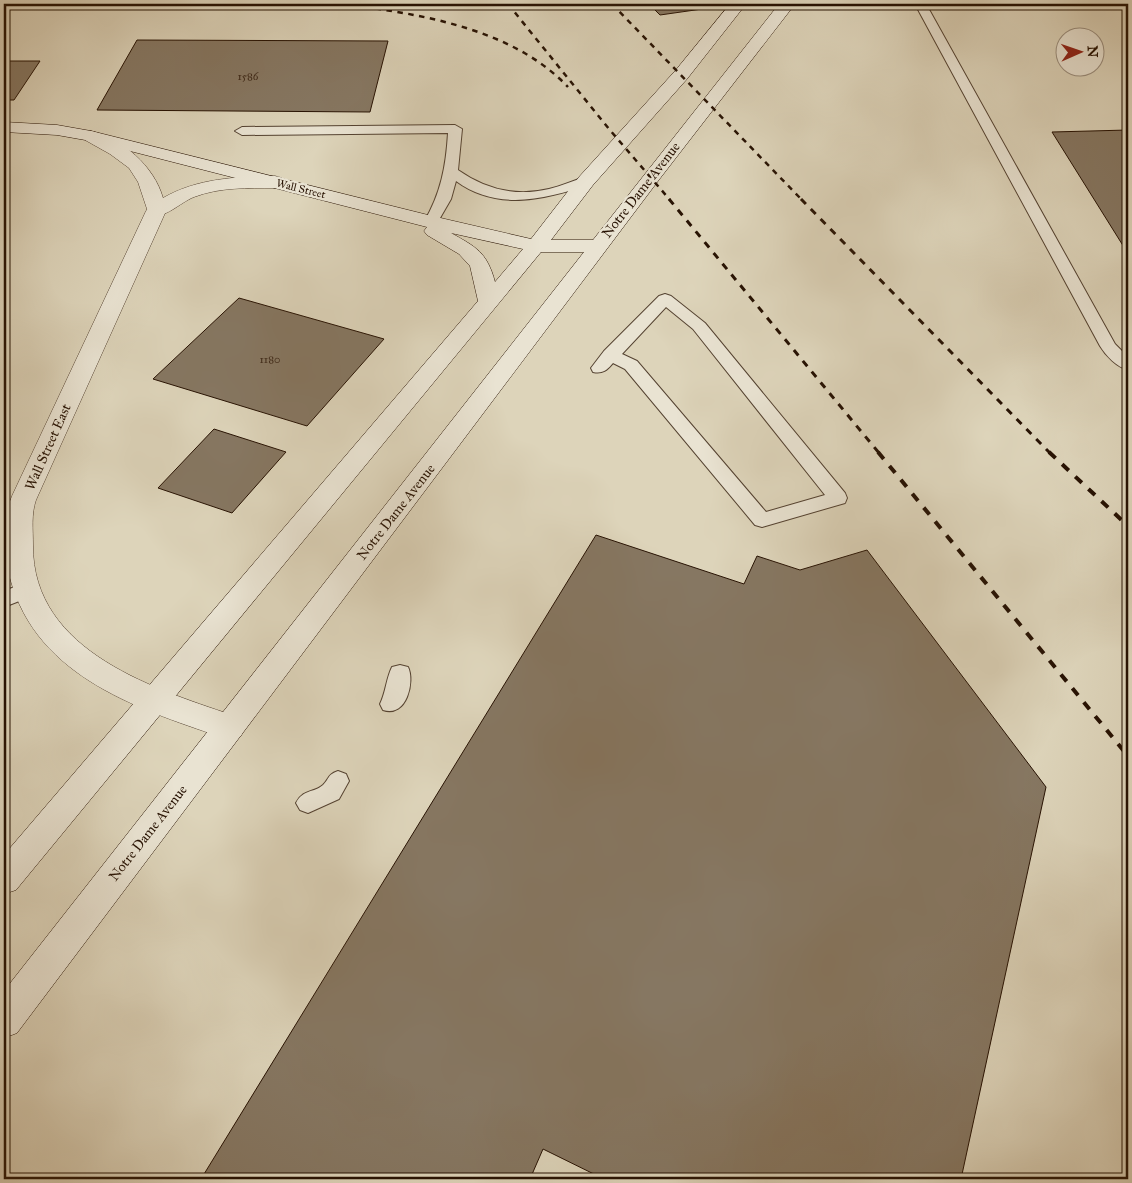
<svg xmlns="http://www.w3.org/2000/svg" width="1132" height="1183" font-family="'IM FELL Great Primer',serif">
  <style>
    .building { fill: #867762; stroke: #271203 }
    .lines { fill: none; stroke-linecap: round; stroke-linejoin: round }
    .service-casing { stroke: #544231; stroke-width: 2 }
    .minor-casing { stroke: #544231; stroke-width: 1 }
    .tertiary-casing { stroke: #544231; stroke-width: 1 }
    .secondary-casing { stroke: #271203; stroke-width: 1 }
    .service { fill: #e9e3d2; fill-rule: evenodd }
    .minor { fill: #e9e3d2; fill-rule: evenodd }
    .tertiary { fill: #e9e3d2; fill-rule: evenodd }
    .secondary { fill: #e9e3d2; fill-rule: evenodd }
    .rail-far2 { stroke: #271203; stroke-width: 2.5; stroke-dasharray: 5.5 5.5; stroke-linecap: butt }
    .rail-far1 { stroke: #271203; stroke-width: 3; stroke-dasharray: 7 7; stroke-linecap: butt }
    .rail { stroke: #271203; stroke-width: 4; stroke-dasharray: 9 9; stroke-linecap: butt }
    .labels { text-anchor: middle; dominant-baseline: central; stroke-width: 4.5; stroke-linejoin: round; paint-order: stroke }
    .number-label { font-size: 11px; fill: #3f2b1b }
    .far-street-label { font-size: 11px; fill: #271203; stroke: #e9e3d2 }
    .street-label { font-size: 14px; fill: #271203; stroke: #e9e3d2 }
  </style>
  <rect width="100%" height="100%" fill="#ddd4ba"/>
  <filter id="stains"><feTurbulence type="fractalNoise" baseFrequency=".004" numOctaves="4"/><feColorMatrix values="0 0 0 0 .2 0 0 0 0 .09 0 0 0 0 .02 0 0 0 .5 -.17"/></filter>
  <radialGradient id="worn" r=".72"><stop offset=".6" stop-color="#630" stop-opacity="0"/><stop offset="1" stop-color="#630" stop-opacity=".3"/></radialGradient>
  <g class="building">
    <polygon points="649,4 710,4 702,9 660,15"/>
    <polygon points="137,40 388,41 370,112 97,110"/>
    <polygon points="4,61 40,61 14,100 4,100"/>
    <polygon points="1128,130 1128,252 1127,252 1052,132"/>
    <polygon points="239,298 384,339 307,426 153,379"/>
    <polygon points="214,429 286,452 232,513 158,488"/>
    <polygon points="596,535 744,584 757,556 800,570 867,550 1046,787 961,1179 604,1179 543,1149 530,1179 201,1179"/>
  </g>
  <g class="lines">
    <g class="service-casing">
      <g id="service">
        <path d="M 915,4 L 926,4 L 1115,344 L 1128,357 L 1128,370 C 1117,367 1106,356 1100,346 Z"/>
        <path d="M 455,125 L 462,129 L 458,170 C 485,189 516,197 549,189 C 562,186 574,180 586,177 L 593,181 L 591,184 C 546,199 498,212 456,181 L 451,199 L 436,225 L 426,225 L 424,222 C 441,193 446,166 448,133 L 242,135 L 235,131 L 242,127 Z"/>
        <path d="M 665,294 L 671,296 L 705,323 L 845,493 L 847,498 L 845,503 L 762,527 L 755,525 L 625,369 L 613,363 C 607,370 603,374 593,372 L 591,368 L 604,351 L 659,296 ZM 666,307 L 693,329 L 825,495 L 766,512 L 637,361 L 622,354 Z"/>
        <polygon points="20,585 27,588 30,593 27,598 4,607 4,591"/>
        <path d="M 400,665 L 408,667 C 415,681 407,718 383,710 L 380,704 C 386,692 386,679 392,667 Z"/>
        <path d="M 338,771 L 346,774 L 349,781 L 339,799 L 308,813 L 300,810 L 296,803 C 303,789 314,793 323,785 C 330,778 327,775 338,771 Z"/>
      </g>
    </g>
    <g class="minor-casing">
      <path id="minor" d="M 156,205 L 163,207 L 166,211 L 36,500 C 31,514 33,530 33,545 C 32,653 158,690 241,718 L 245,727 L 241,736 L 230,740 C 142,710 37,679 10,578 C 4,553 2,520 12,496 L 146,211 L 149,207 Z"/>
    </g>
    <g class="tertiary-casing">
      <path id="tertiary" d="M 91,131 C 123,139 154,166 163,198 C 198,178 236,177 275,176 L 282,178 L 285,182 L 282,186 L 275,188 C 248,188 220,187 194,197 C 179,203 166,219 149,215 L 138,182 L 129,168 L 110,154 L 85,140 L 82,136 L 85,132 Z"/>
    </g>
    <g class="secondary-casing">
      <path id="secondary" d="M 730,4 L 746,4 L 687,79 L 593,185 L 551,240 L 593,240 L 779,4 L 795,4 L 658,181 L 17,1033 L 4,1038 L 4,991 L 584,252 L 541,252 L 16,890 L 4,894 L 4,855 L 478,301 L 470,266 L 459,254 L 427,235 L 424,231 L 427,227 L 91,141 L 57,135 L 4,132 L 4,122 L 57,125 L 91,131 L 432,216 L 531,239 L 579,177 L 675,71 ZM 451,233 L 523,249 L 495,282 C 487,252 476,247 451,233 Z"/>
    </g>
    <use href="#service" class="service"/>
    <use href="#minor" class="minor"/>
    <use href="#tertiary" class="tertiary"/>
    <use href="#secondary" class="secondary"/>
    <g class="rail-far2">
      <path d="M 343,4 C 420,14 512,28 568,87"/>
      <polyline points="508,4 609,129 670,200"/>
      <polyline points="612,4 802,200"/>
    </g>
    <g class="rail-far1">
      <polyline points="669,199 879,453"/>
      <polyline points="801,199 1050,453"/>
    </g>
    <g class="rail">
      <polyline points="878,452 1128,756"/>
      <polyline points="1049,452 1128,526"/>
    </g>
  </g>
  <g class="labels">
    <g class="number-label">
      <text x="248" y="76">1586</text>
      <text x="270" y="359">1180</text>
    </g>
    <g class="far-street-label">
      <text transform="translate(301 189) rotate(14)">Wall Street</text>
    </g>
    <g class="street-label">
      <text transform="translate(641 190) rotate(-52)">Notre Dame Avenue</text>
      <text transform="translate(48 447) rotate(-66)">Wall Street East</text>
      <text transform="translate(396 512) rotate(-52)">Notre Dame Avenue</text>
      <text transform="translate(148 833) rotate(-52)">Notre Dame Avenue</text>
    </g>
  </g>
  <rect width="1132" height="1183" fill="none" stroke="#ddd4ba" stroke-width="20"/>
  <rect x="5" y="5" width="1122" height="1173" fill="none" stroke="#271203" stroke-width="2.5"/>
  <rect x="10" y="10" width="1112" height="1163" fill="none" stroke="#271203"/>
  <g transform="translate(1080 52) rotate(88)"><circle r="24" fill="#e9e3d2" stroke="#9b8f7f"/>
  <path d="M0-4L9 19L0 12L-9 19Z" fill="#8f2418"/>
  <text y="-8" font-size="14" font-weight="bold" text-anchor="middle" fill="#271203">N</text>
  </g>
  <rect width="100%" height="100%" filter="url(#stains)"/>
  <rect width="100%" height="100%" fill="url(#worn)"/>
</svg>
